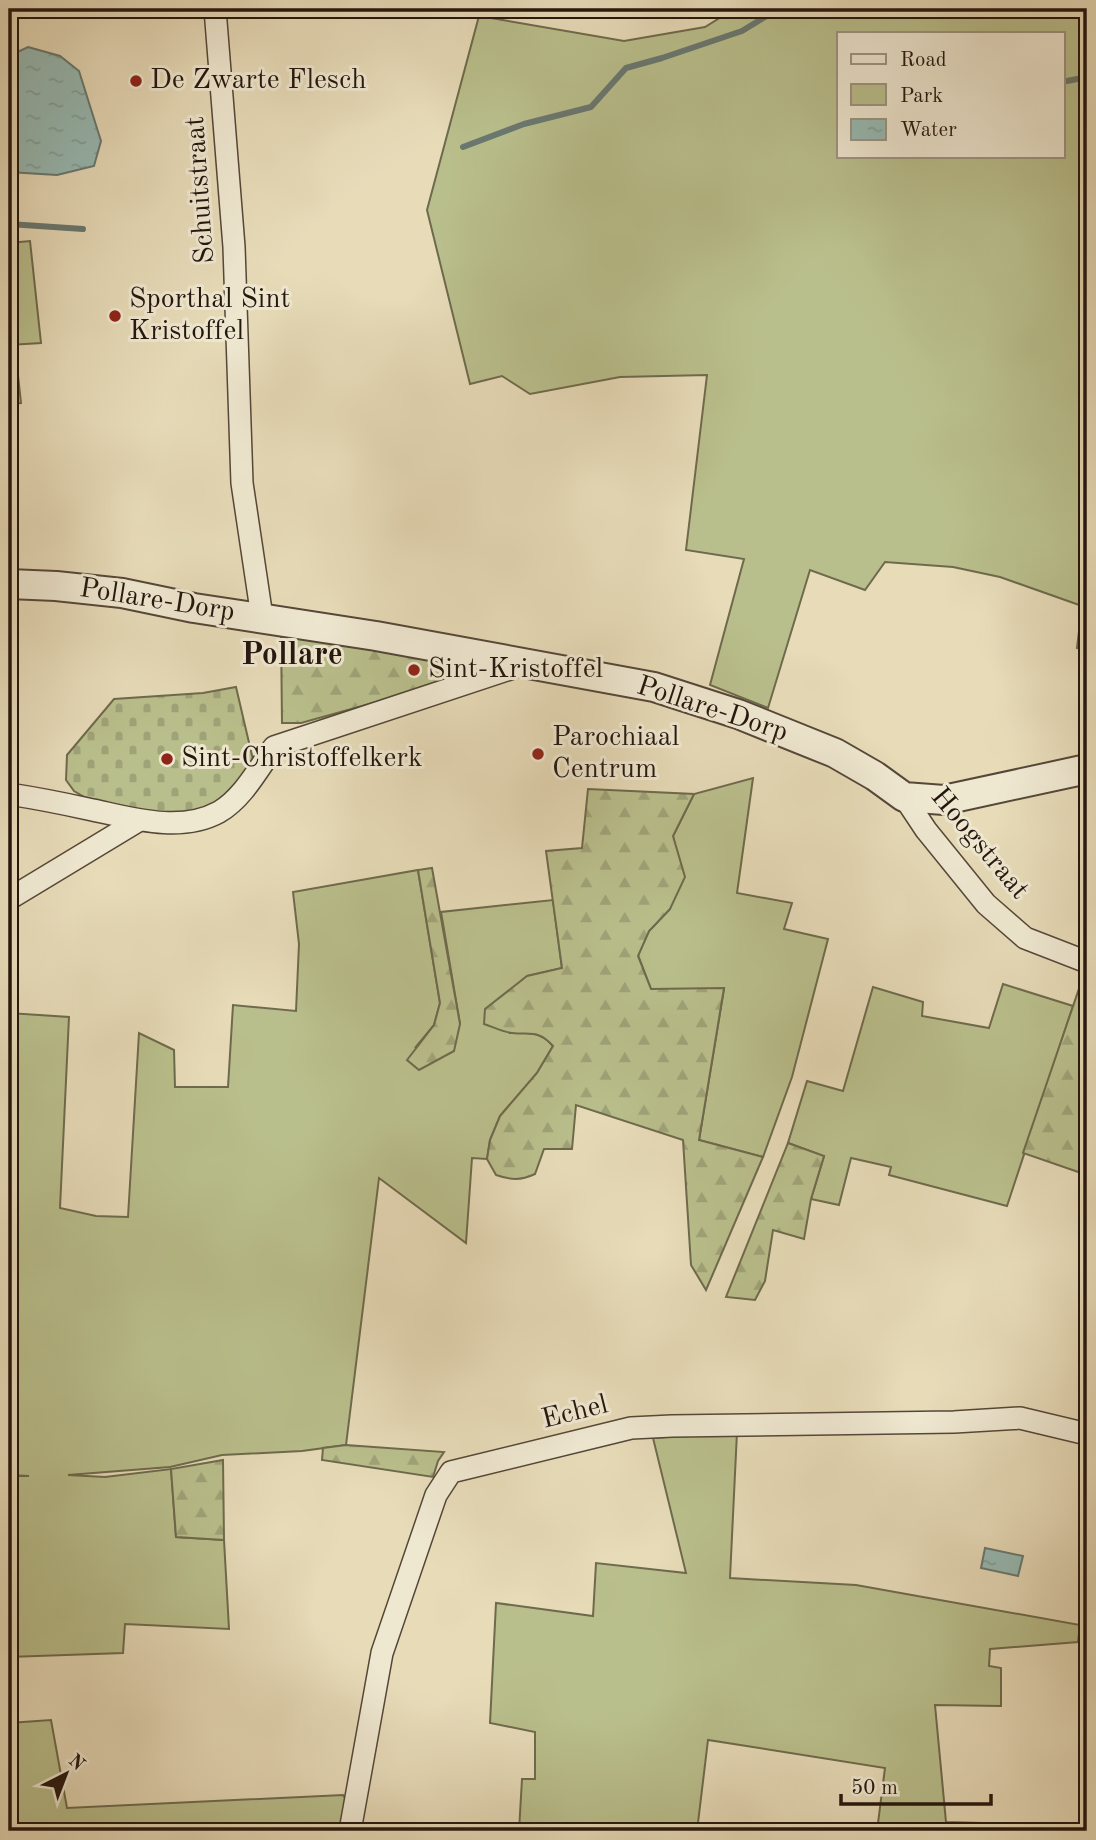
<svg xmlns="http://www.w3.org/2000/svg" width="1096" height="1840" font-family="'Old Standard TT',serif">
  <style>
    .green { fill: #b9bf8c; stroke: #6e6a4d; stroke-width: 2; fill-rule: evenodd }
    .forest { fill: url(#forest-firs); stroke: #6e6a4d; stroke-width: 2 }
    .cemetery { fill: url(#cemetery-stones); stroke: #6e6a4d; stroke-width: 2 }
    .water { fill: url(#water-ripples); stroke: #697871; stroke-width: 2 }
    .lines { fill: none; stroke-linecap: round; stroke-linejoin: round }
    .stream { stroke: #697871; stroke-width: 6 }
    .minor-casing { stroke: #554738; stroke-width: 24 }
    .tertiary-casing { stroke: #554738; stroke-width: 32 }
    .minor { stroke: #efe8d1; stroke-width: 21 }
    .tertiary { stroke: #efe8d1; stroke-width: 28 }
    .poi-dot { fill: #8f2418; stroke: #efe8d1; stroke-width: 2.5 }
    .labels { text-anchor: middle; dominant-baseline: central; stroke-width: 6; stroke-linejoin: round; paint-order: stroke }
    .poi-label { font-size: 28px; fill: #24160e; stroke: #efe8d1; text-anchor: start }
    .street-label { font-size: 28px; fill: #24160e; stroke: #efe8d1 }
    .quarter-label { font-size: 32px; font-weight: bold; fill: #24160e; stroke: #efe8d1 }
  </style>
  <defs>
    <pattern id="forest-firs" width="22" height="20" patternUnits="userSpaceOnUse" patternTransform="scale(1.75)"><rect width="22" height="20" fill="#b9bf8c"/><path d="M5 1l3.5 6h-7zM16 11l3.5 6h-7z" fill="#9fa378"/></pattern>
    <pattern id="cemetery-stones" width="16" height="16" patternUnits="userSpaceOnUse" patternTransform="scale(1.75)"><rect width="16" height="16" fill="#b9bf8c"/><path d="M2 7V4a2 2 0 0 1 4 0v3zM10 15v-3a2 2 0 0 1 4 0v3z" fill="#9fa378"/></pattern>
    <pattern id="water-ripples" width="26" height="14" patternUnits="userSpaceOnUse" patternTransform="scale(1.75)"><rect width="26" height="14" fill="#97bab3"/><path d="M2 4q2-2 4 0t4 0M15 11q2-2 4 0t4 0" fill="none" stroke="#829f99"/></pattern>
  </defs>
  <rect width="100%" height="100%" fill="#e7dbb8"/>
  <filter id="stains"><feTurbulence type="fractalNoise" baseFrequency=".00286" numOctaves="4"/><feColorMatrix values="0 0 0 0 .2 0 0 0 0 .09 0 0 0 0 .02 0 0 0 .5 -.17"/></filter>
  <radialGradient id="worn" r=".72"><stop offset=".6" stop-color="#630" stop-opacity="0"/><stop offset="1" stop-color="#630" stop-opacity=".3"/></radialGradient>
  <g class="green">
    <path d="M 734,9 L 1087,9 L 1087,651 L 1077,648 L 1082,606 L 1000,577 L 953,567 L 885,562 L 865,590 L 810,570 L 768,708 L 710,685 L 744,559 L 686,550 L 707,375 L 620,377 L 530,394 L 502,376 L 470,384 L 427,210 L 479,16 L 624,41 L 705,27 ZM 839,33 L 1063,33 L 1063,156 L 839,156 Z"/>
    <polygon points="30,241 41,343 9,345 9,243"/>
    <polygon points="9,357 16,357 21,403 9,404"/>
    <polygon points="753,778 737,893 792,903 784,929 828,939 792,1077 763,1157 699,1140 724,989 651,989 638,955 649,931 670,909 677,854 673,836 694,794"/>
    <path d="M 418,870 L 440,1003 L 434,1025 L 415,1048 L 460,1024 L 441,912 L 553,900 L 562,968 L 527,976 L 510,1033 C 528,1032 541,1032 553,1046 L 537,1073 L 500,1116 L 490,1140 L 487,1159 L 472,1158 L 466,1243 L 379,1178 L 346,1445 L 302,1451 L 222,1455 L 170,1467 L 68,1475 L 105,1477 L 171,1469 L 176,1537 L 224,1540 L 229,1629 L 125,1624 L 123,1653 L 9,1657 L 9,1476 L 29,1476 L 9,1475 L 9,1013 L 69,1017 L 60,1208 L 96,1216 L 128,1217 L 139,1033 L 174,1050 L 175,1087 L 228,1087 L 233,1005 L 296,1011 L 299,944 L 293,892 Z"/>
    <polygon points="1003,984 1073,1006 1007,1206 889,1175 891,1167 851,1158 839,1205 811,1199 824,1156 788,1143 807,1081 843,1091 873,987 923,1002 922,1016 989,1028"/>
    <polygon points="737,1432 730,1578 856,1585 1080,1625 1078,1642 990,1649 989,1666 1001,1668 1001,1706 935,1705 946,1822 1087,1826 1087,1831 877,1831 885,1768 708,1740 697,1831 519,1831 522,1779 535,1779 535,1732 490,1723 496,1603 593,1616 596,1563 686,1573 653,1438"/>
    <polygon points="51,1720 67,1808 343,1795 349,1804 341,1831 9,1831 9,1723"/>
  </g>
  <g class="forest">
    <polygon points="281,631 463,664 465,668 462,674 409,693 301,723 282,723"/>
    <path d="M 588,789 L 694,794 L 673,836 L 685,877 L 670,909 L 649,931 L 638,956 L 651,989 L 724,988 L 699,1140 L 763,1157 L 706,1290 L 691,1265 L 683,1140 L 576,1105 L 572,1149 L 544,1149 L 535,1174 C 520,1181 511,1180 496,1175 L 487,1159 L 490,1140 L 500,1116 L 537,1073 L 553,1046 C 539,1030 532,1035 512,1033 C 503,1032 493,1027 484,1024 L 485,1009 L 527,976 L 562,968 L 546,851 L 582,848 Z"/>
    <polygon points="432,868 460,1024 454,1051 419,1070 407,1060 434,1025 440,1003 418,870"/>
    <polygon points="1085,971 1087,972 1087,1175 1023,1153"/>
    <polygon points="788,1143 824,1156 811,1199 804,1239 773,1230 765,1281 755,1300 726,1297"/>
    <polygon points="346,1445 444,1452 438,1461 433,1477 322,1460 323,1448"/>
    <polygon points="223,1460 224,1540 176,1537 171,1469"/>
  </g>
  <polygon class="cemetery" points="236,687 254,764 247,775 209,810 157,814 86,798 74,791 66,780 67,755 114,699 203,693"/>
  <g class="water">
    <polygon points="28,47 60,56 79,71 101,141 94,166 57,175 9,172 9,56"/>
    <polygon points="985,1548 1023,1556 1018,1576 981,1568"/>
  </g>
  <g class="lines">
    <g class="stream">
      <polyline points="1067,81 1087,77"/>
      <polyline points="463,147 524,124 591,107 626,68 662,58 742,31 778,9"/>
      <polyline points="9,224 83,229"/>
    </g>
    <g class="minor-casing">
      <g id="minor">
        <polyline points="215,9 234,247 242,483 262,617"/>
        <path d="M 9,794 C 35,798 61,803 88,809 C 128,817 179,834 219,812 C 243,798 258,769 274,747 L 525,664"/>
        <polyline points="904,797 926,830 986,904 1025,938 1087,962"/>
        <polyline points="9,899 138,821"/>
        <polyline points="350,1831 382,1653 436,1495 451,1472 631,1428 672,1426 954,1422 1020,1418 1087,1434"/>
      </g>
    </g>
    <g class="tertiary-casing">
      <polyline id="tertiary" points="9,584 56,586 122,593 194,608 376,636 654,687 738,714 835,753 875,776 904,797 944,800 1087,769"/>
    </g>
    <use href="#minor" class="minor"/>
    <use href="#tertiary" class="tertiary"/>
  </g>
  <g class="poi-dot">
    <circle cx="136" cy="81" r="7"/>
    <circle cx="115" cy="316" r="7"/>
    <circle cx="414" cy="670" r="7"/>
    <circle cx="538" cy="754" r="7"/>
    <circle cx="167" cy="759" r="7"/>
  </g>
  <g class="labels">
    <g class="poi-label">
      <text x="150" y="81">De Zwarte Flesch</text>
      <text x="129" y="300">Sporthal Sint<tspan x="129" dy="32">Kristoffel</tspan></text>
      <text x="428" y="670">Sint-Kristoffel</text>
      <text x="552" y="738">Parochiaal<tspan x="552" dy="32">Centrum</tspan></text>
      <text x="181" y="759">Sint-Christoffelkerk</text>
    </g>
    <g class="street-label">
      <text transform="translate(201 190) rotate(-94)">Schuitstraat</text>
      <text transform="translate(157 601) rotate(9)">Pollare-Dorp</text>
      <text transform="translate(712 710) rotate(18)">Pollare-Dorp</text>
      <text transform="translate(979 844) rotate(50)">Hoogstraat</text>
      <text transform="translate(575 1413) rotate(-14)">Echel</text>
    </g>
    <g class="quarter-label">
      <text x="292" y="656">Pollare</text>
    </g>
  </g>
  <rect width="1096" height="1840" fill="none" stroke="#e7dbb8" stroke-width="35"/>
  <rect x="10" y="10" width="1075" height="1819" fill="none" stroke="#24160e" stroke-width="3.5"/>
  <rect x="18" y="18" width="1061" height="1805" fill="none" stroke="#24160e" stroke-width="2"/>
  <rect x="837" y="32" width="228" height="126" fill="#efe8d1" stroke="#9e9483" stroke-width="2"/>
  <rect x="851" y="54" width="35" height="10" fill="#efe8d1" stroke="#9e9483" stroke-width="2"/>
  <text x="900" y="66" font-size="21" fill="#24160e">Road</text>
  <rect x="851" y="84" width="35" height="21" fill="#b9bf8c" stroke="#9e9483" stroke-width="2"/>
  <text x="900" y="102" font-size="21" fill="#24160e">Park</text>
  <rect x="851" y="119" width="35" height="21" fill="url(#water-ripples)" stroke="#9e9483" stroke-width="2"/>
  <text x="900" y="136" font-size="21" fill="#24160e">Water</text>
  <g transform="translate(66 1774) rotate(42)" stroke="#efe8d1" stroke-width="5" paint-order="stroke">
  <path d="M0-5L12 26L0 18L-12 26Z" fill="#24160e"/>
  <text y="-10" font-size="19" font-weight="bold" text-anchor="middle" fill="#24160e">N</text>
  </g>
  <path d="M841 1794v10h150v-10" fill="none" stroke="#24160e" stroke-width="3.5"/>
  <text x="851" y="1794" font-size="21" fill="#24160e" stroke="#efe8d1" stroke-width="5" paint-order="stroke">50 m</text>
  <rect width="100%" height="100%" filter="url(#stains)"/>
  <rect width="100%" height="100%" fill="url(#worn)"/>
</svg>
